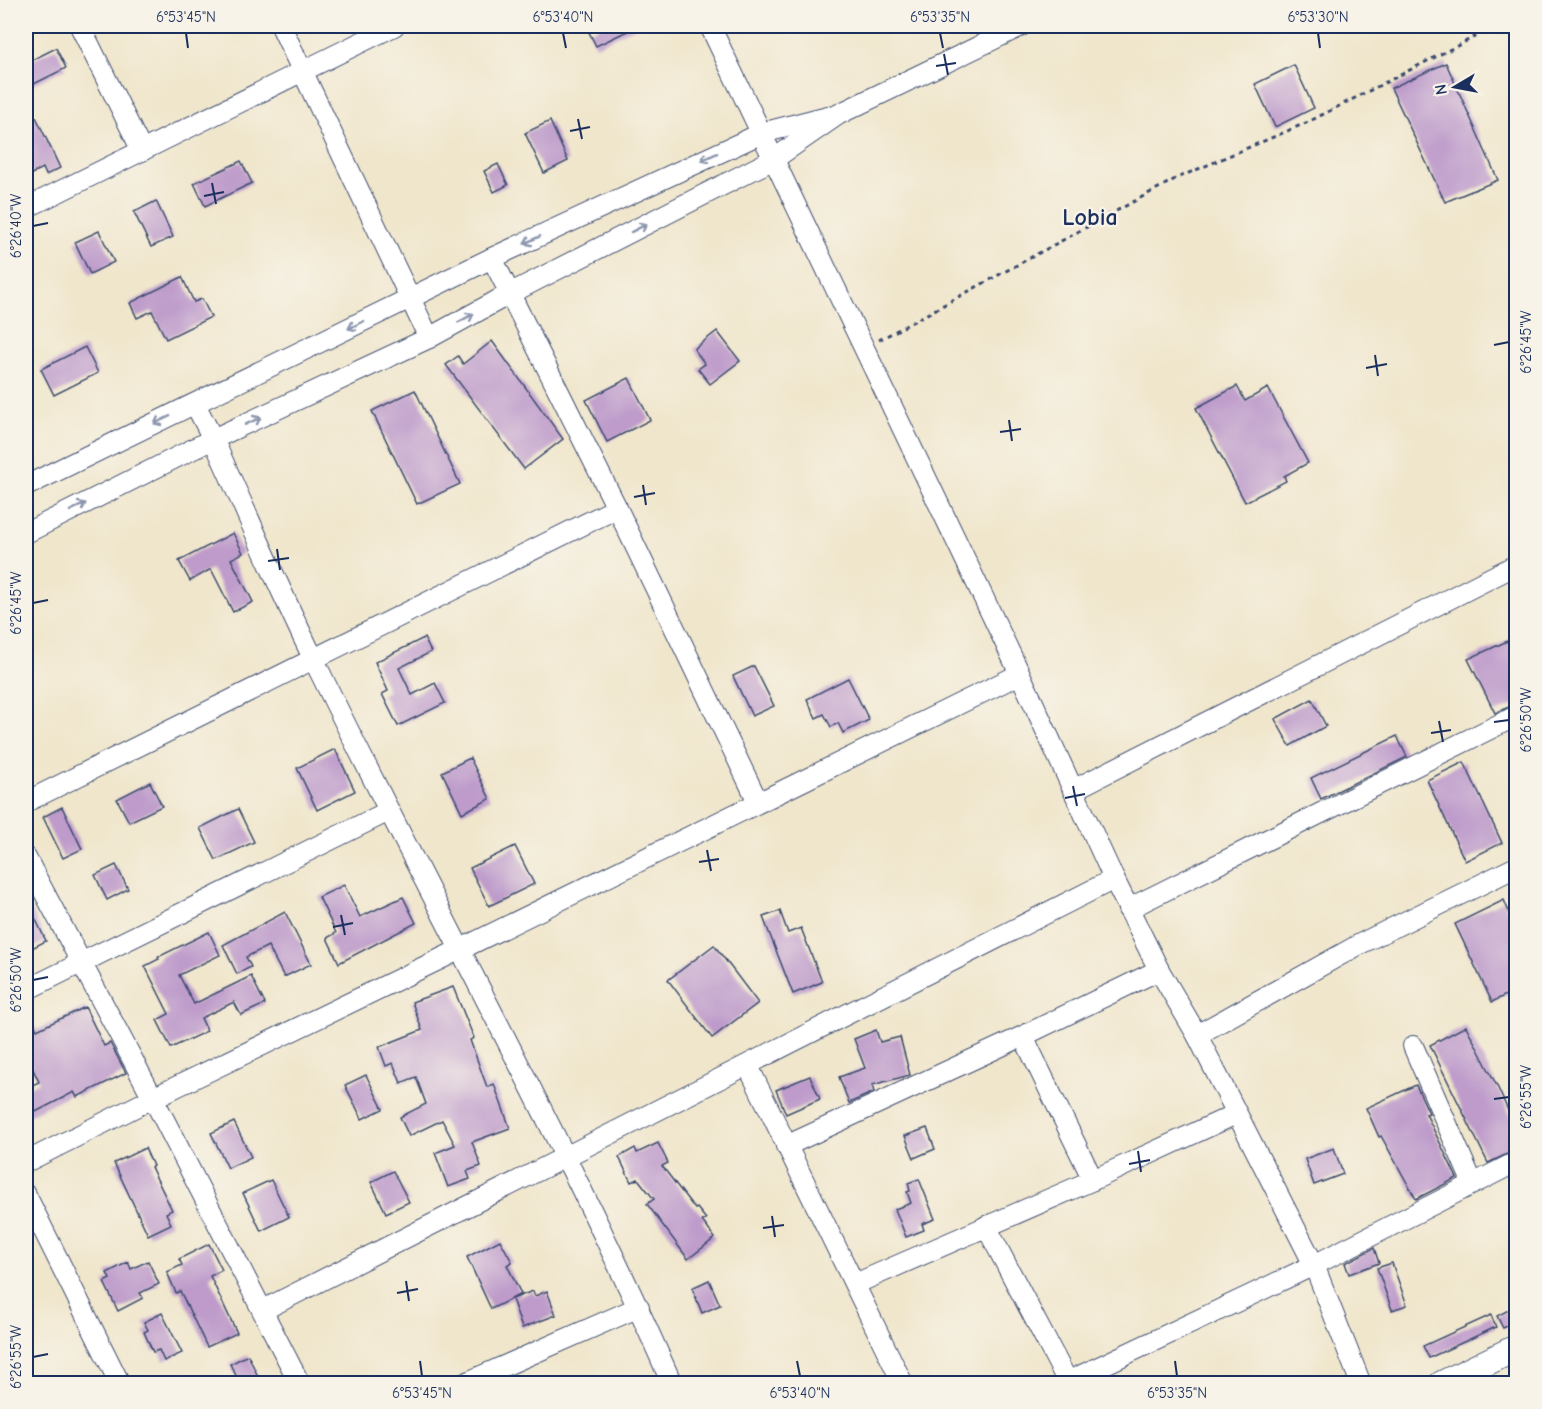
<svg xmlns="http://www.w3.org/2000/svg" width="1542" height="1409" font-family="'Comic Neue',sans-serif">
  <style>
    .building { fill: #be9bcb }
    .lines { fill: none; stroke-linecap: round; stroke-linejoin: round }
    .minor-casing { stroke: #3b4a6e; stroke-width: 22 }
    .major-casing { stroke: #3b4a6e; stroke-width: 28 }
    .path { stroke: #3b4a6e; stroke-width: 3; stroke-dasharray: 4.5 4.5; stroke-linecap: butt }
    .minor { stroke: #fff; stroke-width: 20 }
    .major { stroke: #fff; stroke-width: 26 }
    .oneway { stroke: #8d97ae }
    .ticks { fill: none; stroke: #1b2f5e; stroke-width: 2 }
    .labels { text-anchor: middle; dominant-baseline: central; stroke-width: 5; stroke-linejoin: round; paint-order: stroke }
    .quarter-label { font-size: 24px; font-weight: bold; fill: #1b2f5e; stroke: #f7f3e8 }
    .neatline { fill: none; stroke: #1b2f5e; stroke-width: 2 }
    .ticks-label { font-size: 15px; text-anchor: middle; fill: #1b2f5e }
  </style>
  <rect width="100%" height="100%" fill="#f7f3e8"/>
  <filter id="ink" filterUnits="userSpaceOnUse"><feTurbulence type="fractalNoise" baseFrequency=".0167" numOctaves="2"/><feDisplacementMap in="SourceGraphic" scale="12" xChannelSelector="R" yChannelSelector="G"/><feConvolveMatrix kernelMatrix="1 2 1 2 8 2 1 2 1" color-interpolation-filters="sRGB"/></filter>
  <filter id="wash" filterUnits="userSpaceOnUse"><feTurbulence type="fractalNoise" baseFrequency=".008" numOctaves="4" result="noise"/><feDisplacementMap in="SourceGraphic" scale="24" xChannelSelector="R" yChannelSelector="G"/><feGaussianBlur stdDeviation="1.35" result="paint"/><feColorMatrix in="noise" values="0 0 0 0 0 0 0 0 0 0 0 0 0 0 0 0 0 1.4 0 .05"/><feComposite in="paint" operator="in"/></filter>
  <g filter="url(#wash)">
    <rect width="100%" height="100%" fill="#f0e6cc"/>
    <g id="blocks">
      <g class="building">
        <polygon points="602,26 638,26 596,46 589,32"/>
        <polygon points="56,48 66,68 26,88 26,63"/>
        <polygon points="1446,63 1498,180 1445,202 1391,88"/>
        <polygon points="1294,65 1314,108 1275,127 1255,84"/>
        <polygon points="36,117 60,168 46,175 43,168 26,177 26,152 33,148 26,133 26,122"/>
        <polygon points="550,121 568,161 544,173 525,133"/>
        <polygon points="241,161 252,183 205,206 194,183"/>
        <polygon points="498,164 508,185 494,192 484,171"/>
        <polygon points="156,201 173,237 151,247 134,212"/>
        <polygon points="99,231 114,262 90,274 75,242"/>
        <polygon points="182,277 194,302 202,299 211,317 166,339 152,311 137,318 130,303"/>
        <polygon points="717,331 740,361 710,384 698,369 705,364 694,349"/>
        <polygon points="492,341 563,439 524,469 446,365 458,356 463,364"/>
        <polygon points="85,347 98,373 54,395 41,369"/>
        <polygon points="629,378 650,420 607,442 586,400"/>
        <polygon points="1237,386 1245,401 1268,388 1308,463 1284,476 1286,481 1245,502 1196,408"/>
        <polygon points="415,390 460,484 417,504 372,411"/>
        <polygon points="233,533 243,553 231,559 253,602 233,612 211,569 190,581 179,561"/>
        <polygon points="1516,637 1516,704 1495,713 1468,659"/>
        <polygon points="424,638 431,652 399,668 412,695 435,683 445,703 398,726 382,694 388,691 375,662"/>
        <polygon points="754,666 774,706 752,716 733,676"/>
        <polygon points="848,678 869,720 843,733 838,723 831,727 824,714 816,718 807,699"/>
        <polygon points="1312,699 1326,726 1290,746 1275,719"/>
        <polygon points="1397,736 1407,757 1321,799 1311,778"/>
        <polygon points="335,749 355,791 317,810 297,768"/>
        <polygon points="470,758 490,799 462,813 442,772"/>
        <polygon points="1464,762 1502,843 1465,861 1427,780"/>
        <polygon points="150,782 162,806 129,822 117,799"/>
        <polygon points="62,807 82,849 63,858 43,817"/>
        <polygon points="238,809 254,842 216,860 200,828"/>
        <polygon points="515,846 534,884 489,906 470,868"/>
        <polygon points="116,865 128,889 107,900 95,875"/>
        <polygon points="344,885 360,917 403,897 416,923 339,963 327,938 336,933 319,897"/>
        <polygon points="26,899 46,941 26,951"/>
        <polygon points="1504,900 1516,929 1516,990 1492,1002 1455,924"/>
        <polygon points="780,911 788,933 801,928 822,982 793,994 763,917"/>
        <polygon points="285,912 311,964 284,977 268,946 246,957 251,967 237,974 223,945"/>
        <polygon points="209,932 220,955 179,975 194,1004 251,976 265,1004 241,1015 234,1002 201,1018 207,1031 171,1048 157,1020 169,1014 145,966 159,959 158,957"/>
        <polygon points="714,945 758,1003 712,1038 668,980"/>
        <polygon points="453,987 474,1038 470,1040 487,1087 494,1084 510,1128 472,1142 481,1166 467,1171 470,1179 448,1187 435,1153 455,1145 442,1120 409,1136 400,1117 426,1104 416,1077 401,1083 393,1063 386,1066 379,1047 422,1030 412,1002"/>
        <polygon points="26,1007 37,1030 85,1007 104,1046 110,1043 126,1073 77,1097 74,1092 26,1117 26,1088 39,1082 26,1054"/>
        <polygon points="1466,1026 1497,1086 1516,1128 1516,1150 1488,1163 1430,1045"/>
        <polygon points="876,1030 880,1042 900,1037 910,1075 872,1085 874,1092 849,1103 839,1077 865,1068 854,1039"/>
        <polygon points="366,1075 383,1109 362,1119 345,1085"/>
        <polygon points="810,1076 820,1099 786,1114 776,1090"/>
        <polygon points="1416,1085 1429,1113 1426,1114 1457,1178 1416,1199 1381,1136 1379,1137 1366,1108"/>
        <polygon points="234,1122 251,1157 228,1168 211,1133"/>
        <polygon points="927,1128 935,1149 914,1158 905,1136"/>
        <polygon points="658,1143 668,1163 662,1166 695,1209 697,1208 706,1219 702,1221 715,1238 688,1259 647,1204 654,1199 638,1179 631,1182 619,1157 635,1148 637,1153"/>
        <polygon points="145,1148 153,1166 151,1167 172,1210 166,1213 171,1224 148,1235 114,1163"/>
        <polygon points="1334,1148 1343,1174 1314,1185 1305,1159"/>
        <polygon points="393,1171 409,1202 386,1213 371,1182"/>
        <polygon points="919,1179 935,1219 922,1224 924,1230 906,1237 895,1209 911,1203 907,1192 910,1191 908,1183"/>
        <polygon points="271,1180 289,1217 261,1231 243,1193"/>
        <polygon points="500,1240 512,1262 507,1265 521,1294 491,1309 467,1257"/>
        <polygon points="209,1244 222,1270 210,1276 237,1333 207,1347 180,1291 176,1293 167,1272 182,1265 179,1259"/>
        <polygon points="1374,1248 1379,1263 1349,1274 1345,1263"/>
        <polygon points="148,1261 159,1284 140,1293 143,1298 118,1311 104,1282 110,1279 107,1273 128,1262 131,1269"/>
        <polygon points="1392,1263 1407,1305 1392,1310 1377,1268"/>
        <polygon points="709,1280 720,1305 702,1313 692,1288"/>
        <polygon points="533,1291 535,1296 547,1291 556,1315 522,1328 512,1299"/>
        <polygon points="1516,1306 1516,1322 1503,1328 1497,1316"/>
        <polygon points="162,1313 182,1353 164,1361 159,1350 153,1352 144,1332 148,1330 144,1322"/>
        <polygon points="1491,1315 1496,1327 1429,1358 1423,1346"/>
        <polygon points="248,1355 261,1383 240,1383 230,1364"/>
      </g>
    </g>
  </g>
  <g filter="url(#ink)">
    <use href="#blocks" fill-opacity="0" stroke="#3b4a6e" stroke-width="1.5"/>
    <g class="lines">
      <g class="minor-casing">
        <g id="minor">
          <polyline points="80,26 142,151"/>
          <polyline points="281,26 429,338"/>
          <polyline points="710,26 1020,674 1114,879 1159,970 1197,1035 1314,1265 1361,1384"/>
          <polyline points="26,208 394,26"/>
          <polyline points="492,258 617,508 758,802"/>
          <path d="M 195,404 L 213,439 C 247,513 278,587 314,660 C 431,902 564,1137 672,1384"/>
          <polyline points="26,486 492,258 762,133 828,116"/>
          <polyline points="26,533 213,439 429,338 511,293 774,159 839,114 1021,26"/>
          <polyline points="1073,790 1516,565"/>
          <polyline points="26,802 617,508"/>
          <polyline points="26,858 153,1098 300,1384"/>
          <polyline points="1128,909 1516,716"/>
          <polyline points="26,990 389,811"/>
          <polyline points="1197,1035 1360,944 1516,867"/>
          <polyline points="1023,1036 1093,1180"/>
          <polyline points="1413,1046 1473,1184"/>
          <polyline points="748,1066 903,1384"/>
          <polyline points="786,1146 1023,1036 1159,970"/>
          <polyline points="26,1162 153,1098 461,949 1020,674"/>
          <polyline points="26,1195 120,1384"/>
          <polyline points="986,1226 1069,1384"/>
          <polyline points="855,1284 1093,1180 1236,1114"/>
          <polyline points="263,1310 1114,879"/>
          <polyline points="463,1384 639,1307"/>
          <polyline points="1063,1384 1314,1265 1516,1162"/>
        </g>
      </g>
      <g class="major-casing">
        <polyline id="major" points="1442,1384 1516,1348"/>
      </g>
      <polyline class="path" points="879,340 1177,178 1306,123 1496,26"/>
      <use href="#minor" class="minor"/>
      <use href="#major" class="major"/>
    </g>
    <defs><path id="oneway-shaft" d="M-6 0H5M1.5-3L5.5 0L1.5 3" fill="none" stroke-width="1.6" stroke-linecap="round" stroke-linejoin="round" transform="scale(1.5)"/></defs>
    <g class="oneway">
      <use href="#oneway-shaft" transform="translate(709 157) rotate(155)"/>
      <use href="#oneway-shaft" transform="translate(639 228) rotate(-27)"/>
      <use href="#oneway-shaft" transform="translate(532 240) rotate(155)"/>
      <use href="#oneway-shaft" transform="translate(466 318) rotate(-29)"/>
      <use href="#oneway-shaft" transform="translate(356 325) rotate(154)"/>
      <use href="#oneway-shaft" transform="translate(162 420) rotate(154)"/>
      <use href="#oneway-shaft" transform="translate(253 421) rotate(-25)"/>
      <use href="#oneway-shaft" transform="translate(78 507) rotate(-26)"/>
    </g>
  </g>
  <path class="ticks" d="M 186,33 L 188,48M 563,33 L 566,48M 940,33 L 943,48M 1318,33 L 1320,48M 944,54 L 948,75M 936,66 L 956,63M 578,119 L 582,139M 570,131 L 590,127M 212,183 L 216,204M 204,196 L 224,192M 33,226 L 48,223M 1494,345 L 1509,342M 1375,355 L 1378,376M 1366,368 L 1387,364M 1009,420 L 1012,441M 1000,432 L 1021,429M 643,485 L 646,505M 634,497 L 655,493M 277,549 L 280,570M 268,561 L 289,558M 33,603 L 48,600M 1439,721 L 1443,742M 1494,722 L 1509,720M 1431,733 L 1451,730M 1073,786 L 1077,806M 1065,798 L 1085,794M 707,850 L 711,871M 699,862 L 719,859M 341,915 L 345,935M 333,927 L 353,923M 33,980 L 48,977M 1494,1099 L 1509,1097M 1138,1151 L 1141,1172M 1129,1164 L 1150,1160M 772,1216 L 775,1237M 763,1228 L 784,1225M 406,1281 L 409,1301M 397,1293 L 418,1289M 33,1357 L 48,1354M 420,1361 L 422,1376M 797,1361 L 800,1376M 1175,1361 L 1177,1376"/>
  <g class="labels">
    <g class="quarter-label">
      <text x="1090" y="217">Lobia</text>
    </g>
  </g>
  <rect width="1542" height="1409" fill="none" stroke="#f7f3e8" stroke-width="66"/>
  <g transform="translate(1455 87) rotate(260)" stroke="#f7f3e8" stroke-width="4.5" paint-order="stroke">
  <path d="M0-4.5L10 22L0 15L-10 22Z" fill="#1b2f5e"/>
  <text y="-9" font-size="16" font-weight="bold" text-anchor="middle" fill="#1b2f5e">N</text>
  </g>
  <rect x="33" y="33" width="1476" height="1343" class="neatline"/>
  <g class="ticks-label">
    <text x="186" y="22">6°53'45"N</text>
    <text x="563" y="22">6°53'40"N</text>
    <text x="940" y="22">6°53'35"N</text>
    <text x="1318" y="22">6°53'30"N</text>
    <text transform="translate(16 226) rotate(-90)" y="5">6°26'40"W</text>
    <text transform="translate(1526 342) rotate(-90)" y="5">6°26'45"W</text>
    <text transform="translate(16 603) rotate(-90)" y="5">6°26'45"W</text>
    <text transform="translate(1526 720) rotate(-90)" y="5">6°26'50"W</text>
    <text transform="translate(16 980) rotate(-90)" y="5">6°26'50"W</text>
    <text transform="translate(1526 1097) rotate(-90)" y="5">6°26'55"W</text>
    <text transform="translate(16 1357) rotate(-90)" y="5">6°26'55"W</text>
    <text x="422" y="1398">6°53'45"N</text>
    <text x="800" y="1398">6°53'40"N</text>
    <text x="1177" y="1398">6°53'35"N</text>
  </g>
</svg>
